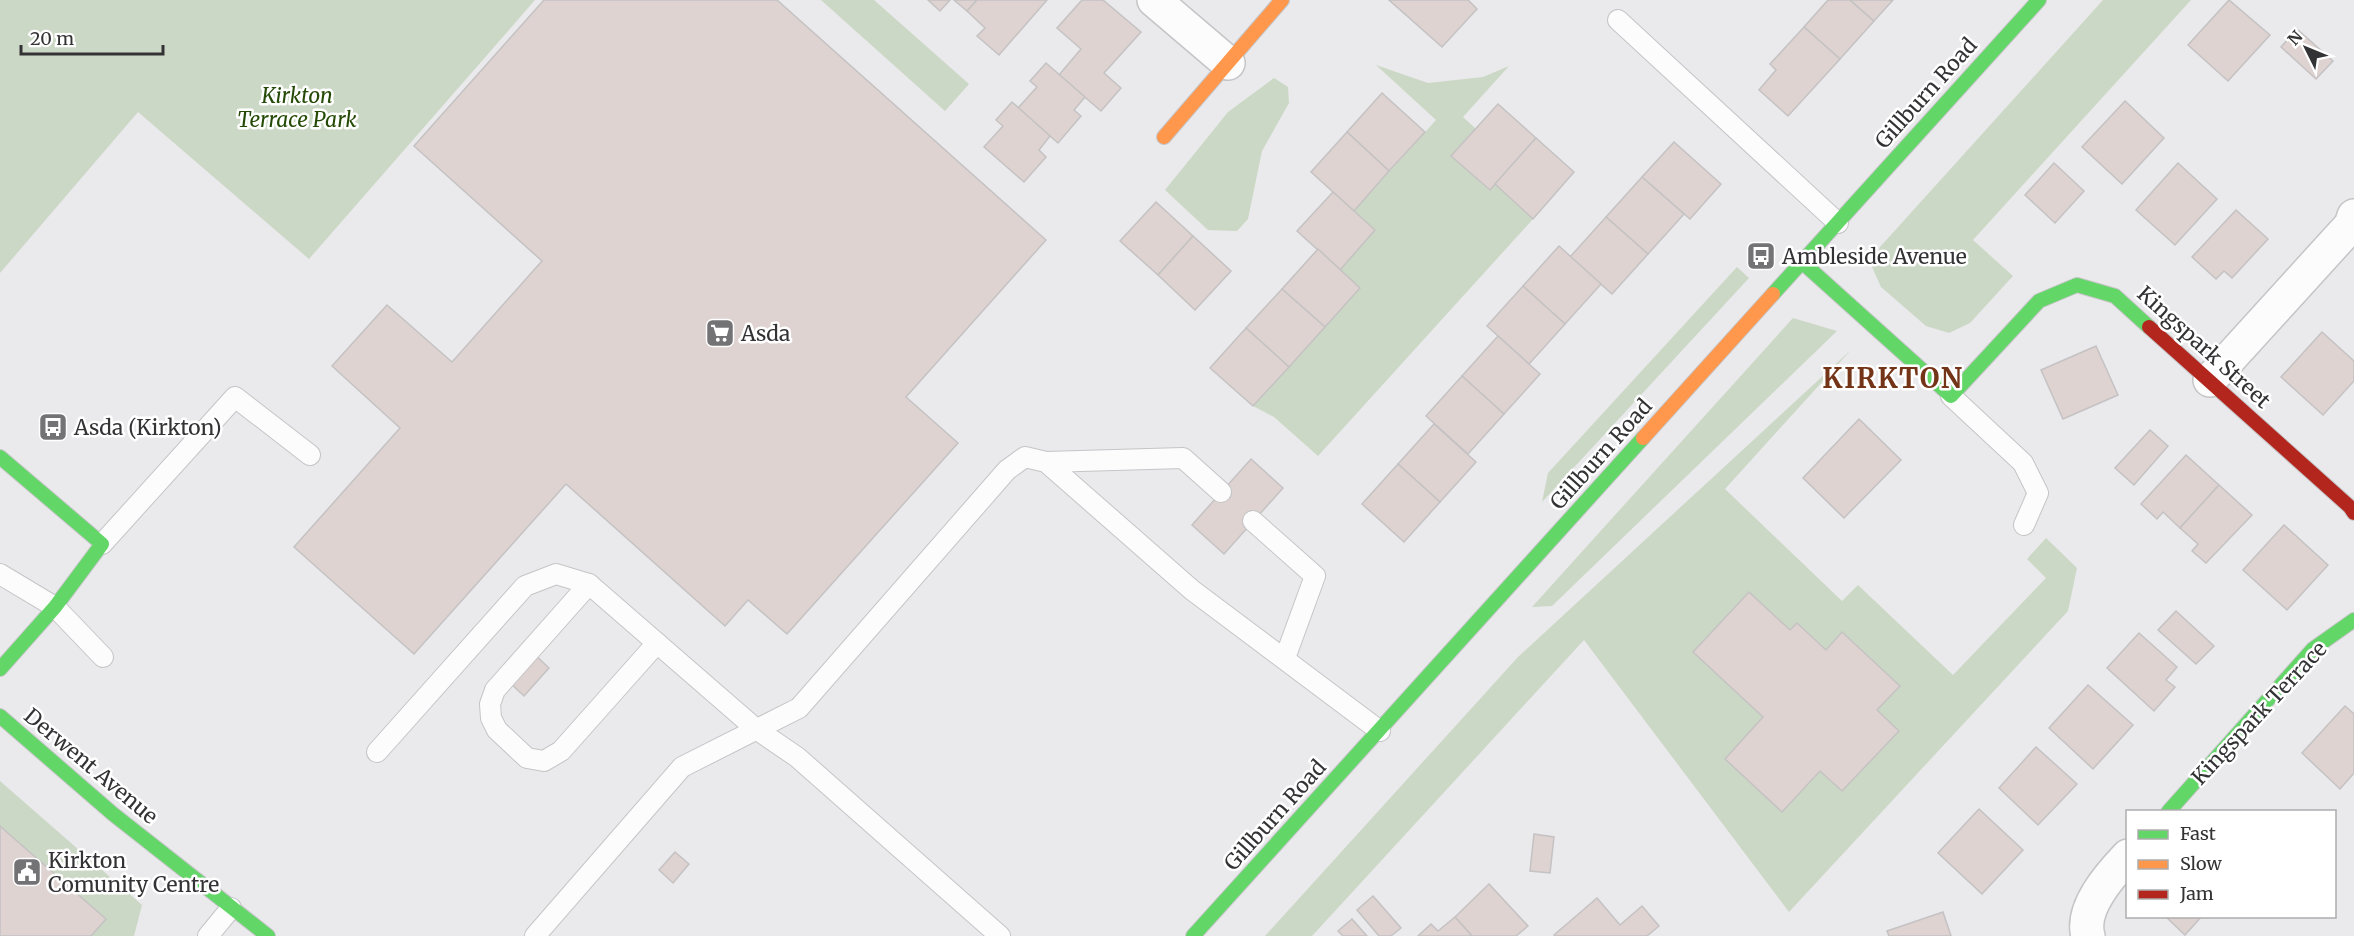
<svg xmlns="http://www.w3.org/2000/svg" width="2354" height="936" font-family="Merriweather,serif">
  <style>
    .green { fill: #ccd8c6 }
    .building { fill: #ded3d0; stroke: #c4c2c3; stroke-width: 1.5 }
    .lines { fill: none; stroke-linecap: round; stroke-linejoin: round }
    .lane-casing { stroke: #c5c5c7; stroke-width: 22 }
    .street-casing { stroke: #c5c5c7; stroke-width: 36 }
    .fast-casing { stroke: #c5c5c7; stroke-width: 16 }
    .slow-casing { stroke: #c5c5c7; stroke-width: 16 }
    .jam-casing { stroke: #c5c5c7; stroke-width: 16 }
    .lane { stroke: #fcfcfc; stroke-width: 20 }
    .street { stroke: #fcfcfc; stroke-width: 33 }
    .fast { stroke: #63d668; stroke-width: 14 }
    .slow { stroke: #ff974d; stroke-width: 14 }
    .jam { stroke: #b3261e; stroke-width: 14 }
    .labels { text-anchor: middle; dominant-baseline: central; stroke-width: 5; stroke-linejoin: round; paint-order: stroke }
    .street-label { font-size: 21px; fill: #333335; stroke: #fff }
    .park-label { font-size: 21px; font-style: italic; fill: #244a06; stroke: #fff }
    .poi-label { font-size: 21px; fill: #333335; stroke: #fff; text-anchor: start }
    .district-label { font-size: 27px; font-weight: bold; letter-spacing: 1.5px; fill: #743417; stroke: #fff }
  </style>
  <rect width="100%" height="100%" fill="#eae9ec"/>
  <g class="green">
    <polygon points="0,0 535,0 309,259 138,112 0,273"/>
    <polygon points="821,0 874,0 969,84 945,111"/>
    <polygon points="2103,0 2191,0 1973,240 2013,276 1970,323 1949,333 1926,326 1881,287 1872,267 1880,247"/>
    <polygon points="1376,65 1428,83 1483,77 1509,66 1463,117 1476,129 1451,156 1489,190 1495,184 1533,219 1318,456 1274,417 1253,406 1360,288 1340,270 1375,230 1354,211 1436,120"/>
    <polygon points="1274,78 1288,87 1289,103 1262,151 1248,219 1237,231 1208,230 1165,190 1228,112"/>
    <polygon points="1737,267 1749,278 1542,502 1548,473"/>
    <polygon points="1793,318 1837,331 1552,606 1532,607"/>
    <polygon points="1851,350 1725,489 1842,601 1858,585 1953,675 2046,578 2027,559 2046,538 2077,568 2068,611 1789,912 1584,640 1312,936 1265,936 1518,657"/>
    <polygon points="0,781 142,905 134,936 91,936 106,919 0,826"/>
  </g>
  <g class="building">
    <polygon points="544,0 777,0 1046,240 906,397 958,443 787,634 748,600 725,626 566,484 414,654 294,547 400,428 332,366 387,305 452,362 542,261 414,146"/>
    <polygon points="928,0 950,0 940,11"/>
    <polygon points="954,0 977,0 967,11"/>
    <polygon points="977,0 1047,0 999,55 977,36 985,28 967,11"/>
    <polygon points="1082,0 1103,0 1141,32 1104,73 1121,88 1101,111 1059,75 1081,49 1057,28"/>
    <polygon points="1389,0 1468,0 1477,9 1442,47"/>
    <polygon points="1828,0 1850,0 1874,21 1840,59 1804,27"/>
    <polygon points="1850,0 1893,0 1874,21"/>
    <polygon points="2229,0 2270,35 2228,81 2188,45"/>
    <polygon points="1804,27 1840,59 1788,116 1759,90 1776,70 1770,64"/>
    <polygon points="2297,29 2333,61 2316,79 2281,47"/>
    <polygon points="1046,63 1085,97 1074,110 1081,116 1058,143 1018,108 1037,87 1030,81"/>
    <polygon points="1382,93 1425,132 1389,171 1347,132"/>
    <polygon points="2125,101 2164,138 2122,184 2082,147"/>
    <polygon points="1012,102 1050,136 1039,150 1046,157 1024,182 984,147 1003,126 996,120"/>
    <polygon points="1498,104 1536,138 1490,190 1451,156"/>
    <polygon points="1347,132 1389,171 1354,211 1311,172"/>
    <polygon points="1536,138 1574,172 1533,219 1495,184"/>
    <polygon points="1674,142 1721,184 1690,219 1642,177"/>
    <polygon points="2054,163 2084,191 2055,223 2025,195"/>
    <polygon points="2178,163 2217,199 2175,245 2136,210"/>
    <polygon points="1642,177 1684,214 1648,254 1606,217"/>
    <polygon points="1333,192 1375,230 1340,270 1297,231"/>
    <polygon points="1156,202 1193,236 1158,275 1120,241"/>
    <polygon points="2236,210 2268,239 2232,278 2224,271 2216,279 2192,257"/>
    <polygon points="1606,217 1648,254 1612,294 1570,257"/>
    <polygon points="1193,236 1231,271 1195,310 1158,275"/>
    <polygon points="1559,246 1601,284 1565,324 1523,286"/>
    <polygon points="1318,249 1360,288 1325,327 1282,289"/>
    <polygon points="1523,286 1565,324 1529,364 1487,326"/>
    <polygon points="1282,289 1325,327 1289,367 1246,328"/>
    <polygon points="1246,328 1289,367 1253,406 1210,368"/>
    <polygon points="2322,332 2354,361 2354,381 2323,415 2281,377"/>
    <polygon points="1498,336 1540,374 1504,414 1462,376"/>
    <polygon points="2096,346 2118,395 2063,419 2041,370"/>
    <polygon points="1462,376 1504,414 1468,454 1426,416"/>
    <polygon points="1859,419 1901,460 1844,518 1803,478"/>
    <polygon points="1434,424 1476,462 1440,502 1398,464"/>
    <polygon points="2150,430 2168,446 2134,485 2115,468"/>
    <polygon points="2186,455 2219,485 2180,528 2163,512 2157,519 2141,504"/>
    <polygon points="1251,459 1283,488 1224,554 1192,525"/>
    <polygon points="1398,464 1440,502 1404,542 1362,504"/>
    <polygon points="2219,485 2252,515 2206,563 2192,551 2198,544 2180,528"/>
    <polygon points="2284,525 2328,565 2287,610 2243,570"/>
    <polygon points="1749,592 1790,630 1797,623 1826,650 1842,632 1900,686 1877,710 1899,731 1842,791 1820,771 1782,812 1725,759 1763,717 1693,652"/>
    <polygon points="2176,611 2214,646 2196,664 2158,630"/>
    <polygon points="2139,633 2177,667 2166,680 2175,687 2154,711 2107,668"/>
    <polygon points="532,652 549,668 524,696 507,680"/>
    <polygon points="2088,685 2133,725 2093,769 2049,728"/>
    <polygon points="2345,706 2354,714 2354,773 2340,789 2302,753"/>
    <polygon points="2036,747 2077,784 2038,825 1999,788"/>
    <polygon points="1979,809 2023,850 1982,894 1938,853"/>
    <polygon points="0,826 106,919 91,936 0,936"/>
    <polygon points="1534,834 1554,837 1550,873 1530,871"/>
    <polygon points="675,852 689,864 673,883 659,870"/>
    <polygon points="1489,884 1528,926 1516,936 1472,936 1455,917"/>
    <polygon points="1373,896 1401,928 1391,936 1379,936 1357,910"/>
    <polygon points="1597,898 1620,925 1642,906 1659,926 1647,936 1555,936 1554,935"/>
    <polygon points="1943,912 1951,936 1889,936 1887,931"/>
    <polygon points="2165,916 2202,916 2185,935"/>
    <polygon points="1455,917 1472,936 1418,936 1431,924 1438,931"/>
    <polygon points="1352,919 1367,936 1343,936 1338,931"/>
  </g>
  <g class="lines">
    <g class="lane-casing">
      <g id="lane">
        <polyline points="1618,20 1838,223"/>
        <polyline points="1951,396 2023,463 2038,493 2024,525"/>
        <polyline points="1046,462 1183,458 1221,492"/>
        <polyline points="1253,521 1315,576 1285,658"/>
        <polyline points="102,544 235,397 310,455"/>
        <polyline points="0,574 55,607 103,657"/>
        <polyline points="589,584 495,690 490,704 491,718 497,730 527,758 544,761 561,751 657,643"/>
        <polyline points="377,752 525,586 556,574 589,584 756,729 797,757 1000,936"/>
        <polyline points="208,936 231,908"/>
        <polyline points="535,936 682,767 799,708 1007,470 1025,457 1046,462 1192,590 1380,731"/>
      </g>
    </g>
    <g class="street-casing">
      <g id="street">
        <polyline points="1154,0 1228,63"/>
        <polyline points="2210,380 2351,225 2354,216"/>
        <path d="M 2088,936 C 2080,908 2110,875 2128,856"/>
      </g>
    </g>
    <g class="fast-casing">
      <g id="fast">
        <polyline points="1802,262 1951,396 2039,301 2077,285 2115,296 2149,327"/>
        <polyline points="1773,294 2039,0"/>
        <polyline points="0,457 102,544 55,607 0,669"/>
        <polyline points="0,716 113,814 268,936"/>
        <polyline points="2168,812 2313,649 2354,620"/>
        <polyline points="1193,936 1643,438"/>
      </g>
    </g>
    <g class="slow-casing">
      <g id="slow">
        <polyline points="1164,137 1282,0"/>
        <polyline points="1643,438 1773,294"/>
      </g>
    </g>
    <g class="jam-casing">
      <polyline id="jam" points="2149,327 2350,507 2354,513"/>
    </g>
    <use href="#lane" class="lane"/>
    <use href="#street" class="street"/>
    <use href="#fast" class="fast"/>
    <use href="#slow" class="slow"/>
    <use href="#jam" class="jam"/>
  </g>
  <defs>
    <g id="bus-square" transform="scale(1.5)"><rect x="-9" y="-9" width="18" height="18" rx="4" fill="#737375" stroke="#fff"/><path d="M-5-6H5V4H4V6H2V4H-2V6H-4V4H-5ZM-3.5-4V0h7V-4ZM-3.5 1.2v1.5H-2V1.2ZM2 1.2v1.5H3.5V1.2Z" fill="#fff"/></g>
    <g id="supermarket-square" transform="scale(1.5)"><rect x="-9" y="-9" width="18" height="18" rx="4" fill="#737375" stroke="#fff"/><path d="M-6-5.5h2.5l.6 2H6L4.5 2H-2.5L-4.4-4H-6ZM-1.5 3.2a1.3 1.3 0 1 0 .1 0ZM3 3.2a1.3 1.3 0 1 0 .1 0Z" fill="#fff"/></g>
    <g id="civic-square" transform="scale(1.5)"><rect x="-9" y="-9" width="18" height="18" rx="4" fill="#737375" stroke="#fff"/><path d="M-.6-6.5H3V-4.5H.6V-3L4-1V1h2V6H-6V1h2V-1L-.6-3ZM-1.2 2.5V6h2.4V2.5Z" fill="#fff"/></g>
  </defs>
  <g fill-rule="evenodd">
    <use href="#bus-square" x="1761" y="256"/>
    <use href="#supermarket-square" x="720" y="333"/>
    <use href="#bus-square" x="53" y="427"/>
    <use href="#civic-square" x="27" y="872"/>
  </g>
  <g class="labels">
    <g class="street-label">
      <text transform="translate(1926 93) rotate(-48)">Gillburn Road</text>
      <text transform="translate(2204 347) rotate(42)">Kingspark Street</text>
      <text transform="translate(1601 454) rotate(-48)">Gillburn Road</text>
      <text transform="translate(2259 713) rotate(-47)">Kingspark Terrace</text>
      <text transform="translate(91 766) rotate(40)">Derwent Avenue</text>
      <text transform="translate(1275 815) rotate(-48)">Gillburn Road</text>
    </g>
    <g class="park-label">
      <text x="297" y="95">Kirkton<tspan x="297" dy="24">Terrace Park</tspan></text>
    </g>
    <g class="poi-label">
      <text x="1782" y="256">Ambleside Avenue</text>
      <text x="741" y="333">Asda</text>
      <text x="74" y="427">Asda (Kirkton)</text>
      <text x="48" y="860">Kirkton<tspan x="48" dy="24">Comunity Centre</tspan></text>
    </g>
    <g class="district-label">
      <text x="1893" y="378">KIRKTON</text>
    </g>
  </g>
  <rect x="2126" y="810" width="210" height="108" fill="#ffffff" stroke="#adadae" stroke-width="1.5"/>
  <rect x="2138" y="830" width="30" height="9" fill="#63d668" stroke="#adadae" stroke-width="1.5"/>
  <text x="2180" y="840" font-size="18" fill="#333335">Fast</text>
  <rect x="2138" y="860" width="30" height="9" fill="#ff974d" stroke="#adadae" stroke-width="1.5"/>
  <text x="2180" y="870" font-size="18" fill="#333335">Slow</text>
  <rect x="2138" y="890" width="30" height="9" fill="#b3261e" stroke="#adadae" stroke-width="1.5"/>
  <text x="2180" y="900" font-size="18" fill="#333335">Jam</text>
  <g transform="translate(2306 48) rotate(313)" stroke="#ffffff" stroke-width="4.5" paint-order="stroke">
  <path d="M0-4.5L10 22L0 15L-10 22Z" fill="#333335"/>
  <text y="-9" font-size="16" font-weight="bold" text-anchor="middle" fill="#333335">N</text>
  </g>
  <path d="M21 45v9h142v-9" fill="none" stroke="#333335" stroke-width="3"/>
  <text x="30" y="45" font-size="18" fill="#333335" stroke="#ffffff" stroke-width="4.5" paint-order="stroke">20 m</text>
</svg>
